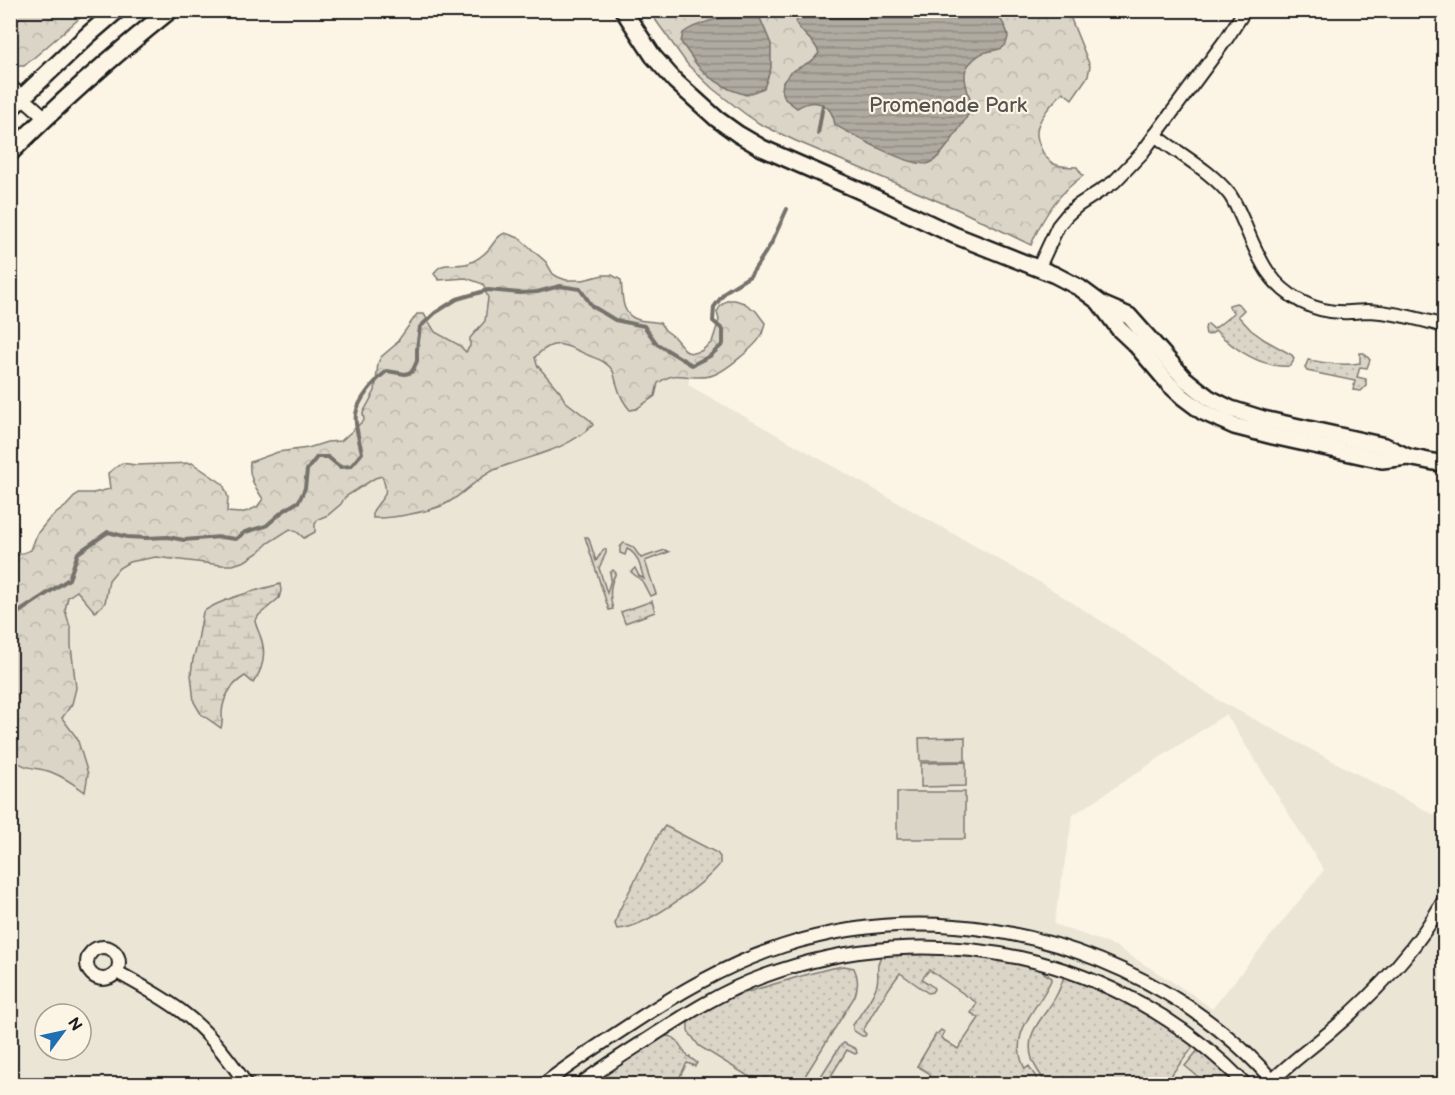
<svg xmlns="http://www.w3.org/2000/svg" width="1455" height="1095" font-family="'Balsamiq Sans',sans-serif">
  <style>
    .built { fill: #ebe5d6; fill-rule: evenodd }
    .grass { fill: url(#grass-dots); stroke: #7c7872; stroke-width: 1.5 }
    .forest { fill: url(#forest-crowns); stroke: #7c7872; stroke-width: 1.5 }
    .wetland { fill: url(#wetland-marsh); stroke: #7c7872; stroke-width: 1.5 }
    .garden { fill: #dbd5c8; stroke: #7c7872; stroke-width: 1.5 }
    .water { fill: url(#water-rules); stroke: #75726c; stroke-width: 1.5 }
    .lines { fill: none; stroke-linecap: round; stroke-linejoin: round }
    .stream { stroke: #75726c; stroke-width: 4 }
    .minor-casing { stroke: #1c1c1c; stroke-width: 16 }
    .tertiary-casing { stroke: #1c1c1c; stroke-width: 20 }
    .secondary-casing { stroke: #1c1c1c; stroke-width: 21 }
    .minor { stroke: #fcf5e5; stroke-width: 12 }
    .tertiary { stroke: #fcf5e5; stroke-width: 15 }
    .secondary { stroke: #fcf5e5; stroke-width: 16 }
    .labels { text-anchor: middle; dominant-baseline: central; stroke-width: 4.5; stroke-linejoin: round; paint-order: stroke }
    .park-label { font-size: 21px; fill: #555450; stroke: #fcf5e5 }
  </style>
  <defs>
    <pattern id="grass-dots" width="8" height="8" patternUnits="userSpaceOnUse" patternTransform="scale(1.5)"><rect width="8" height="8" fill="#dbd5c8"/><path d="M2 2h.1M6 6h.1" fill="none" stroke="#bbb6ab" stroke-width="1.8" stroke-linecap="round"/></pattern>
    <pattern id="forest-crowns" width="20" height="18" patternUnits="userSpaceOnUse" patternTransform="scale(1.5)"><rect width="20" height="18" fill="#dbd5c8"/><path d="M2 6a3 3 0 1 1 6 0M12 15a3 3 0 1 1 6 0" fill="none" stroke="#bbb6ab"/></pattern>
    <pattern id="wetland-marsh" width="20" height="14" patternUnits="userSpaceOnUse" patternTransform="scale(1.5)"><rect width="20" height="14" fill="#dbd5c8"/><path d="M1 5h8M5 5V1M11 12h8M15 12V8" fill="none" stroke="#bbb6ab"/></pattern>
    <pattern id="water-rules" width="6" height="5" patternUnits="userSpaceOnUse" patternTransform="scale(1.5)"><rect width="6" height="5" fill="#b0aba1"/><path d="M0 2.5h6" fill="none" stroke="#8e8a82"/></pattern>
  </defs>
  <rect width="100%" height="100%" fill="#fcf5e5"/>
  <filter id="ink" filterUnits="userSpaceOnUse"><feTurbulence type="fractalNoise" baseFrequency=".0167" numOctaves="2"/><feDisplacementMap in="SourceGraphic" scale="12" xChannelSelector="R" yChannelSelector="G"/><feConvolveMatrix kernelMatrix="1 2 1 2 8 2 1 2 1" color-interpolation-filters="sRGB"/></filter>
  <g filter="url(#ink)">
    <path class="built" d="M 488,290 L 692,365 L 688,385 L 1043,584 L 1120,633 L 1218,700 L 1444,820 L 1444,1084 L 11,1084 L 11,618 L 78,553 L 220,537 L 358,436 L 355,415 L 361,399 L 420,327 L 435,313 L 457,299 ZM 1226,714 L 1324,870 L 1212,1009 L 1195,996 L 1115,946 L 1054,924 L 1073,815 ZM 45,1014 L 81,1014 L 81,1050 L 45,1050 Z"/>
    <g class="grass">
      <path d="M 1236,303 L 1240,305 L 1244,310 L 1238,316 L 1251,330 L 1265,340 L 1292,355 L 1294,358 L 1293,362 L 1290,366 C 1262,368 1235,350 1216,331 L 1209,335 L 1206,334 L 1205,329 L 1206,325 L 1208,324 L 1214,329 L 1234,313 L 1229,307 L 1229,305 Z"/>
      <path d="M 1360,353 L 1364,353 L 1370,360 L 1367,368 L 1360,367 L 1357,377 L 1366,379 L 1366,386 L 1361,391 L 1353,390 L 1355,381 L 1307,371 L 1305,368 L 1308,360 C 1325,363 1343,366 1360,363 Z"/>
      <polygon points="652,601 655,612 625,623 621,612"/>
      <path d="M 665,826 L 717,853 L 720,857 L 720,864 C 703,885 644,929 617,929 L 615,924 L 619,911 L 659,834 Z"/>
      <path d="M 933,952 L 998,959 L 1045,970 L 1044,973 L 1052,978 C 1039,1010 1006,1031 1025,1069 L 1029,1066 L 1040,1084 L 934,1084 L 929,1073 L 917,1066 L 936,1034 L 937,1034 L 941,1030 L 944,1032 L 941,1038 L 958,1049 L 979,1018 L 971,1013 L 977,1003 L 929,970 L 922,979 L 933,987 L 934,989 L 932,992 L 928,993 L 900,973 C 886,992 874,1010 863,1031 L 866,1034 L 865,1036 L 862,1036 L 853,1030 L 853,1025 C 860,1014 874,997 877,984 C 880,973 873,962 885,954 Z"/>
      <path d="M 844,966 L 854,968 C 859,978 858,986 855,996 L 800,1084 L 761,1084 L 699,1046 L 688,1031 L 688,1023 C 713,999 749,992 781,982 C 802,976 823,969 844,966 Z"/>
      <path d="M 1064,976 C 1086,985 1109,993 1130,1004 C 1153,1016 1174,1031 1194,1046 L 1164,1084 L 1046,1084 C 1042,1076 1035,1068 1032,1059 C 1024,1032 1043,1019 1055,998 C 1059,991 1062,983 1064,976 Z"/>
      <path d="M 667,1036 C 678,1037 679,1045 685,1053 C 688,1057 693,1059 697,1063 L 695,1066 L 687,1063 L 676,1084 L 591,1084 L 659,1038 Z"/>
      <polygon points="844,1043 856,1049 857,1053 855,1054 847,1050 826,1084 816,1084 840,1046"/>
      <polygon points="1198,1050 1237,1084 1207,1084 1185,1066"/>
    </g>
    <g class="forest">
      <polygon points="10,11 11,10 88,11 30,61 24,66 11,66"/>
      <path d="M 649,11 L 1077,11 L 1071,19 L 1090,66 L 1088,76 L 1072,99 L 1063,92 C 1054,102 1043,112 1038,126 C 1034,138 1043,158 1054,164 C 1061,167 1069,167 1077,167 L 1083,176 C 1058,193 1042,218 1031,245 L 959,210 L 796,141 L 760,124 L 744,113 L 713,89 L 688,65 Z"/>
      <path d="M 505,233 L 519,238 L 546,262 L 553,274 L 558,277 L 566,280 L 583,280 L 603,275 L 612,275 L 621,280 C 623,294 620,313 636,319 C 643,322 653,321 660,323 L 665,330 L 673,336 L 687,352 L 693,353 L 701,351 L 712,342 L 719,320 L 717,312 L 721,305 L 728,300 L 735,300 L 744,303 L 756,311 L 765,323 C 764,327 763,332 761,336 C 756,346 724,372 713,375 C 709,377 703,377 699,377 C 678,378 677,370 658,383 L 655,396 L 636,409 L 630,410 C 624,403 619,393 617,385 C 615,380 615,376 613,371 C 607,362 600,360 590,356 C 568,347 556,335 535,357 L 537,365 L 560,392 L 565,401 L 591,421 L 593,425 C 563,453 529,455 494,470 C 477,478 465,493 449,502 C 435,511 390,519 373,518 L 373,511 C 383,495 390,497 382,476 L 375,478 L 345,497 L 341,504 L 328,515 L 318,519 L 315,524 L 315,532 L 304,538 L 297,532 L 290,529 L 268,543 L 259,552 L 245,561 L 233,565 L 221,565 L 156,557 L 129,562 L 119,568 L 109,580 L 105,603 L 95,612 L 77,591 L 68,597 L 65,610 L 71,630 L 71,646 L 76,688 L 72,704 L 62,718 L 77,738 L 88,774 L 85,792 C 74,784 64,777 51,772 C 35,766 26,771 11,757 L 11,556 L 15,556 L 31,550 L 37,534 L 49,519 L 66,506 L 78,493 L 93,493 L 110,489 L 108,473 L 122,463 L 136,465 L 192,463 L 223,484 L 228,497 L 227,512 L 240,513 L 248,511 L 257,507 L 263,499 C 255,487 248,477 250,462 L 278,452 L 308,448 L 327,442 L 341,441 L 364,420 L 363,413 L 375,391 L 378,363 L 381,357 L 395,345 L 417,314 L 424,314 L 435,332 L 459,345 L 466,352 L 470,346 L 470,338 L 485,321 L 488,298 L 483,284 L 466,278 L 439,280 L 434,274 C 441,259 457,268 469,263 C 475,261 484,255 488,250 C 494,244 496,236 505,233 Z"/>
    </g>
    <path class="wetland" d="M 280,584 L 281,591 L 279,598 L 259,615 L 255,621 C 256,626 258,630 260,635 C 267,653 264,668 253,683 L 245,676 C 232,684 223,697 222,713 C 222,718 223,722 221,728 L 201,714 L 194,702 L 191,674 L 193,659 L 197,646 L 203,612 C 220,599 258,590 280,584 Z"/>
    <g class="garden">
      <path d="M 585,537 L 588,537 L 589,539 L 596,561 L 603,550 L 604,549 L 606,550 L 606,553 L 599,568 L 607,593 L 611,579 L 610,573 L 613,570 L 616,573 C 609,585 609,596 613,609 L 609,610 Z"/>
      <path d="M 624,543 L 633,547 L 641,558 L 665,550 L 669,552 L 645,561 L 656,594 L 650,596 L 642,581 L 631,572 L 635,568 L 639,576 L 644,579 C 640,568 639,554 627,549 L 625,555 L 620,553 L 620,547 Z"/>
      <polygon points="965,737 965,761 920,761 919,738"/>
      <polygon points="966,762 966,786 921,787 921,763"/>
      <rect x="897" y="792" width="68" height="47"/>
    </g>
    <g class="water">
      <path d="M 802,11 L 996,11 C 999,17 1008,29 1008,36 C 1006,52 997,49 987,52 C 979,53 965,65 965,74 C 964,85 970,97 973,107 C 964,121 944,156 930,163 C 913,170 851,134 835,125 C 832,103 815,97 797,108 L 785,99 L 782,90 L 783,82 L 791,72 L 813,60 L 819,53 C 815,40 802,35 796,23 L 798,15 Z"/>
      <path d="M 745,14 L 760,18 L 771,44 L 771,68 L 764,88 L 746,95 L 729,89 L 709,77 L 697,65 L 681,42 L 683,33 C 697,22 728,16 745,14 Z"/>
    </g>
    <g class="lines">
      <g class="stream">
        <polyline points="818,134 823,105"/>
        <path d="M 10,618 L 69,579 L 78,553 L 108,532 L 127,537 L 146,538 L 168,537 L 184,540 L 220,537 L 236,539 L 245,532 L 266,526 L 282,512 L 299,501 L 305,488 L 307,470 L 317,457 L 328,457 L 340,467 L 351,466 L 362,453 C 360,442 354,425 356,414 C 358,400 375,380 387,371 L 405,374 L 412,372 L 417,361 L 417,349 L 420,327 L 435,313 L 457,299 L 488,290 L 520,293 L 537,292 L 560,286 L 580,289 L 592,306 L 615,320 L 644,326 L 657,344 L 692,365 L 710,356 L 723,344 L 723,330 L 713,321 L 714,307 L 726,291 L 750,276 L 771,244 L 787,209"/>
      </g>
      <g class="minor-casing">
        <g id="minor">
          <polyline points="10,86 46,118"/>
          <path d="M 1155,135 C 1180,155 1210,170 1230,195 C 1236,204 1240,214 1244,223 C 1258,256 1268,285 1302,302 C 1317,310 1333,313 1350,312 C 1356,312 1362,311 1368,311 C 1394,312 1420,319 1444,326"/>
          <polyline points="1038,269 1058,226 1067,215 1077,206 1114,182 1142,153 1227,38 1245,10"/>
          <circle cx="103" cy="963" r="16"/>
          <path d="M 117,972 C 138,984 161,996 181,1011 C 208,1031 228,1057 246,1084"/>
          <path d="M 544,1084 C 569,1065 596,1047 622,1030 C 673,996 724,965 783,946 C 919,902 1068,928 1187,1006 C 1219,1028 1251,1054 1275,1084"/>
          <path d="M 581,1084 C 602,1068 626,1053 648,1039 C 685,1015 722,991 764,976 C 932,914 1120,954 1245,1084"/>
          <path d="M 1269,1084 C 1288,1064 1311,1048 1332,1030 C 1374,994 1417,949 1444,900"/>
        </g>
      </g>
      <g class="tertiary-casing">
        <g id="tertiary">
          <polyline points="623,10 653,56 675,81 717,119 738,134 762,148 865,193 954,235 1055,275 1080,288 1099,302 1119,329 1136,345 1170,385 1183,397 1203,412 1234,426 1273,436 1382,460 1408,457"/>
          <polyline points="1101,304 1129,316 1184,378 1209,398 1231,409 1263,419 1385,446 1408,457 1444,464"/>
        </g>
      </g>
      <g class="secondary-casing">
        <g id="secondary">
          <polyline points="10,109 88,35 117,10"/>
          <path d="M 10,153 C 60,102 114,55 170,10"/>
        </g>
      </g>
      <use href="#minor" class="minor"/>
      <use href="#tertiary" class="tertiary"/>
      <use href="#secondary" class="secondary"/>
    </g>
  </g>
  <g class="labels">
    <g class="park-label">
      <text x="948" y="105">Promenade Park</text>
    </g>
  </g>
  <rect width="1455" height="1095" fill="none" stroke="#fcf5e5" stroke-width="36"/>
  <rect x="18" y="18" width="1419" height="1059" fill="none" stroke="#1c1c1c" stroke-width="2" filter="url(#ink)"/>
  <g transform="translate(63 1032) rotate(57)"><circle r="28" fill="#fcf5e5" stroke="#a29e95" stroke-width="1.5"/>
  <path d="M0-4.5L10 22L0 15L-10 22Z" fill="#1f6fb2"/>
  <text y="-9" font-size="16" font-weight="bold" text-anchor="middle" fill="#1c1c1c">N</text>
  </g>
</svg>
